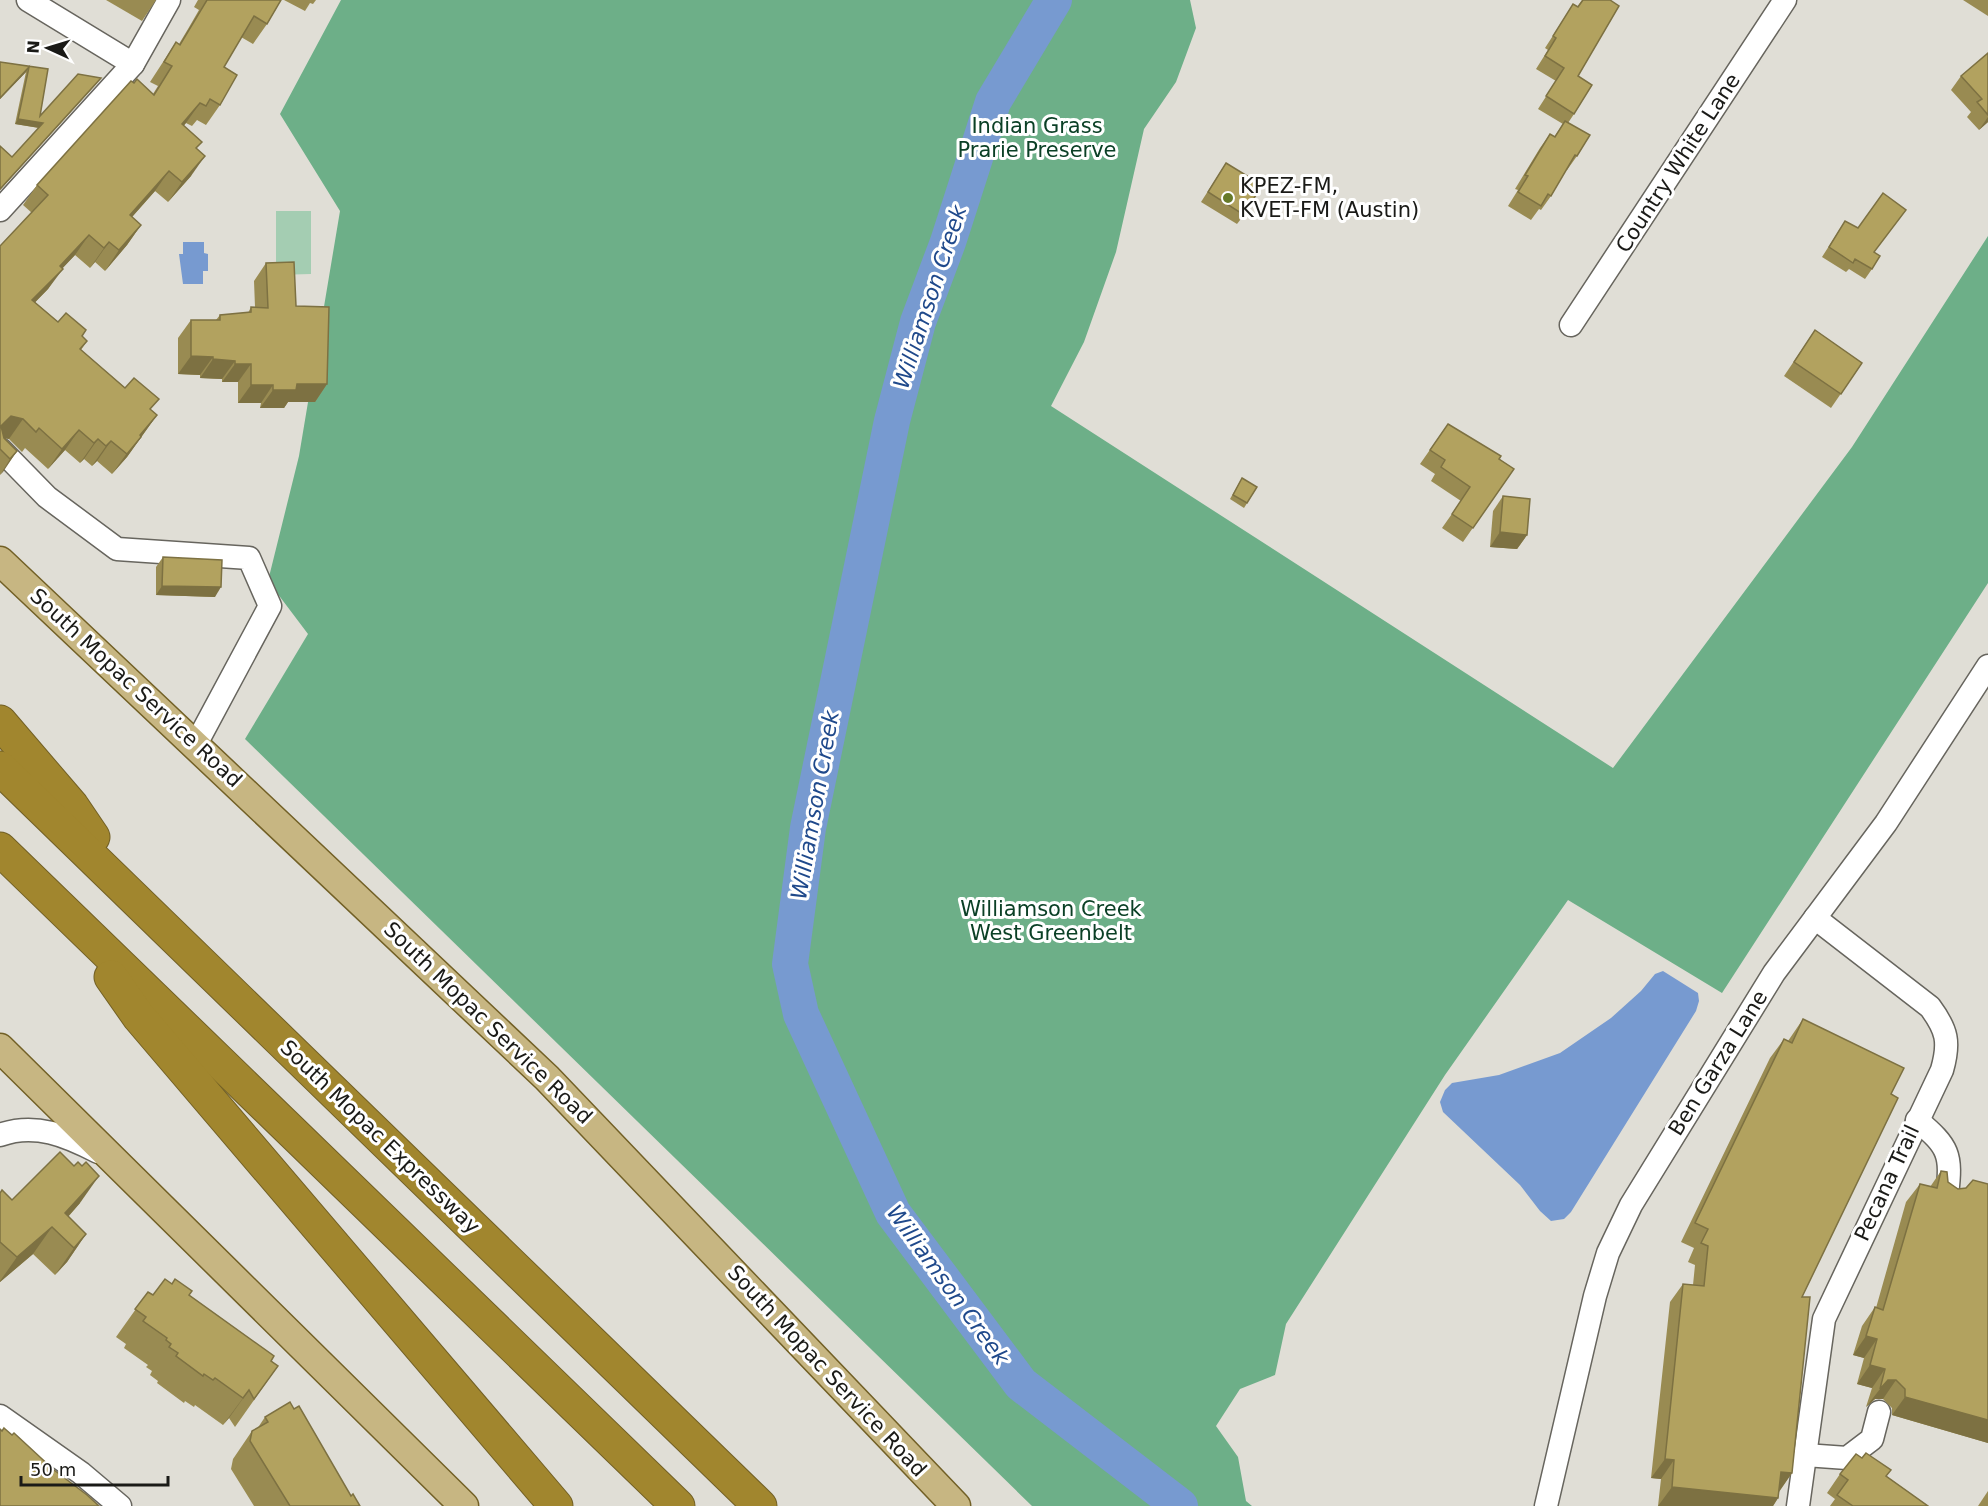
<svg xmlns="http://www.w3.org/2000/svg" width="1988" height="1506" font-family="'DejaVu Sans',sans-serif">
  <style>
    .green { fill: #a4cdb2 }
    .forest { fill: #6daf88 }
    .water { fill: #779ad0 }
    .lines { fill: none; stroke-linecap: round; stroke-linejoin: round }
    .river { stroke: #779ad0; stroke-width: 36 }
    .minor-casing { stroke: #67655e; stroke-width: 25 }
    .major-casing { stroke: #726026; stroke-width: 31 }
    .highway-casing { stroke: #726026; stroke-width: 35 }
    .minor { stroke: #fff; stroke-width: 22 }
    .major { stroke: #c7b682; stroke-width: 28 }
    .highway { stroke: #a1862e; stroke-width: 33 }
    .wall { fill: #998b52 }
    .shaded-wall { fill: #7d7142 }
    .building { fill: #b2a25f; stroke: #7d7142; stroke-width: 1.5 }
    .poi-dot { fill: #677a29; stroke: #fff; stroke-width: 2 }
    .labels { text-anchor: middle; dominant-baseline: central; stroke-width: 6; stroke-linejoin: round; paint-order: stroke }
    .park-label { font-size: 21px; fill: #0b4026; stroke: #fff }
    .street-label { font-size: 21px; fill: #1a1a17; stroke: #fff }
    .poi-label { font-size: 21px; fill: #1a1a17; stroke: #fff; text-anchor: start }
    .water-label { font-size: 22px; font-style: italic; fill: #1f498b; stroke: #fff }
  </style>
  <rect width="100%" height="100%" fill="#e0ded6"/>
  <polygon class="green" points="276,211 311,211 311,274 276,275"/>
  <polygon class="forest" points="341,0 1190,0 1196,28 1176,82 1144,129 1116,252 1084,342 1051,406 1613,768 1852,447 1988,236 1988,583 1722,993 1568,900 1445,1075 1286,1324 1275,1375 1240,1389 1216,1426 1238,1457 1246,1501 1252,1506 1032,1506 245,739 308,634 268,581 299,456 340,211 280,114"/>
  <g class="water">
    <polygon points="183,242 204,242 204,253 208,254 208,271 203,271 203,284 183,284 179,254 183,254"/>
    <polygon points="1663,971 1698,993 1699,1001 1696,1011 1571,1212 1564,1219 1551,1221 1540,1211 1520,1185 1443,1112 1440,1102 1445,1090 1452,1083 1499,1075 1560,1053 1611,1018 1641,991 1655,974"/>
  </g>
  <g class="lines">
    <polyline class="river" points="1054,0 993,102 948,242 918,322 892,421 808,828 790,964 801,1014 893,1213 1021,1384 1180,1506"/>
    <g class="minor-casing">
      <g id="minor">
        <polyline points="28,0 133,64"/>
        <polyline points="0,210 133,64 169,0"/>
        <polyline points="1571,325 1785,0"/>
        <polyline points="0,449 47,497 117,549 249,558 270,606 196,744"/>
        <path d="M 1917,1120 C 1949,1147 1952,1154 1947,1195"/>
        <path d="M 0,1135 C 35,1122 67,1136 98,1152"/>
        <polyline points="0,1416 81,1473 120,1506"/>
        <polyline points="1805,1455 1847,1458 1872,1439 1879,1412"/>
        <polyline points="1546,1506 1595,1296 1608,1253 1631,1205 1774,973 1886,823 1988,666"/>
        <path d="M 1798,1506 L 1824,1319 L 1942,1070 C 1950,1042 1947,1030 1930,1007 L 1815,918"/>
      </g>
    </g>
    <g class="major-casing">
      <g id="major">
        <polyline points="0,561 547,1078 956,1506"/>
        <polyline points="0,1048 464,1506"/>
      </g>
    </g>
    <g class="highway-casing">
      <g id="highway">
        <polyline points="0,722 72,806 93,837"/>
        <polyline points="0,768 760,1506"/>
        <polyline points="0,849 678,1506"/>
        <polyline points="111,977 139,1017 556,1506"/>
      </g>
    </g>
    <use href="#minor" class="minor"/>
    <use href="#major" class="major"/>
    <use href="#highway" class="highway"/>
  </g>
  <g class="wall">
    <polygon points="106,0 156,0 142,21"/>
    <polygon points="198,0 281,0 267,24 253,44 241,37 224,67 220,105 206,125 197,120 192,126 186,123 183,126 197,149 191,176 168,202 155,191 132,217 141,225 127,245 105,271 95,262 90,268 75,255 62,268 48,289 35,302 58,322 86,330 82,336 87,341 81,350 157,415 127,457 112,474 97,461 92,466 84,459 80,463 65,450 48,469 25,448 22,452 9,439 4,438 17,451 0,475 0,246 32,213 23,205 37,185 134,83 153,94 158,86 150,82 176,42 179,44 188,29 199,10 194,7"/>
    <polygon points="284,0 316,0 313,4 310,3 305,11"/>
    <polygon points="1582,0 1610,0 1578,76 1574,114 1568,123 1577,156 1567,170 1566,169 1551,196 1541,210 1539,209 1531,220 1508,206 1518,190 1515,189 1540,148 1550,134 1554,137 1563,124 1538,109 1556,81 1536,69 1548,50 1545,48 1565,17 1573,4 1577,7"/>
    <polygon points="1963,0 1988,0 1988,16"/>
    <polygon points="1988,53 1988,122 1979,130 1967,117 1971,112 1951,90 1961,76"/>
    <polygon points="0,62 48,69 40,116 97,83 0,190 0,146 12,157 39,128 15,124 26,72 0,99"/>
    <polygon points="1226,163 1244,215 1237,224 1201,202"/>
    <polygon points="1845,221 1874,252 1872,269 1865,279 1849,269 1846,272 1822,257"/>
    <polygon points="266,263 296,306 327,384 315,402 288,402 284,408 260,408 261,403 238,403 238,382 222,382 222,379 200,378 200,375 178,374 178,338 191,320 216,320 220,315 248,313 251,307 255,307 254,281"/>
    <polygon points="1815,330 1862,363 1831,408 1784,376"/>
    <polygon points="1448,424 1514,469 1463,542 1442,528 1461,501 1431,481 1435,474 1420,464"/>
    <polygon points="1242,478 1257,487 1244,508 1230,499"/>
    <polygon points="1503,496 1527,535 1517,549 1490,547 1493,511"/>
    <polygon points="163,557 215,597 156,595 156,567"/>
    <polygon points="1803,1019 1891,1094 1802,1297 1792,1473 1779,1491 1778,1498 1773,1506 1658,1506 1661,1479 1651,1478 1670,1302 1683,1284 1693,1285 1695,1265 1688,1262 1694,1248 1681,1242 1770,1058 1784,1039 1788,1041"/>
    <polygon points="1941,1171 1948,1182 1958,1189 1988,1184 1988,1443 1892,1415 1892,1408 1883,1399 1875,1399 1866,1407 1872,1388 1857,1384 1864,1358 1853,1355 1862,1326 1875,1307 1876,1308 1906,1202 1920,1184 1930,1187"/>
    <polygon points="0,1193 12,1200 80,1203 68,1217 86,1234 67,1262 55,1275 33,1254 0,1282"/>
    <polygon points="148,1292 153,1295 189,1295 278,1366 235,1427 229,1418 223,1425 195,1405 194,1407 185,1401 184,1403 157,1383 158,1381 150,1375 152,1371 146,1367 148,1365 124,1348 126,1344 116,1337"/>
    <polygon points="265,1417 351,1496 360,1506 254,1506 231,1469 233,1459 252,1431 257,1429"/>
    <polygon points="1840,1474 1886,1476 1928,1506 1830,1506 1835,1499 1827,1493"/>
    <polygon points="1988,1491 1988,1506 1978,1506"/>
  </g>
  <g class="shaded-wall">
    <polygon points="29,67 26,72 0,99 0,98"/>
    <polygon points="101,78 97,83 0,190 0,189"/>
    <polygon points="200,103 186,123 168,144 182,124"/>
    <polygon points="1988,117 1988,122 1979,130"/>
    <polygon points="18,119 43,123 40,128 15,124"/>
    <polygon points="205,156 191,176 168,202 182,182"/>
    <polygon points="169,171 155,191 116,235 130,215"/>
    <polygon points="141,225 127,245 105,271 119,250"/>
    <polygon points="89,235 75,255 47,285 63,269 48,289 18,320 32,300 60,266"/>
    <polygon points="109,242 95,262 90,268 104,248"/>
    <polygon points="191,356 213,357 200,375 178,374"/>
    <polygon points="213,359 235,361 222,379 200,378"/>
    <polygon points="235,364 251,364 238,382 222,382"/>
    <polygon points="297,384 327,384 315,402 288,402 284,408 260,408 273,390"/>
    <polygon points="251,385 273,385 261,403 238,403"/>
    <polygon points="157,415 127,457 112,474 140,435"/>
    <polygon points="11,416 23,419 9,439 0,437 0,427"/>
    <polygon points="79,430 65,450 48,469 62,449"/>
    <polygon points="98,439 84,459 80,463 94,443"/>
    <polygon points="111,441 97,461 92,466 106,446"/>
    <polygon points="17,451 3,472 0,475 10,459"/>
    <polygon points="1500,532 1527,535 1517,549 1490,547"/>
    <polygon points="162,586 221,587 215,597 156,595"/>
    <polygon points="99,1176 80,1203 56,1230 65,1213"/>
    <polygon points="52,1227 33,1254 0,1282 0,1281 17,1257"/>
    <polygon points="86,1234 67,1262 55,1275 74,1248"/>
    <polygon points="1866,1336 1877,1339 1864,1358 1853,1355"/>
    <polygon points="1870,1365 1885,1369 1872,1388 1857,1384"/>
    <polygon points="1888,1380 1896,1380 1883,1399 1875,1399 1866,1407 1880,1389"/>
    <polygon points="249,1390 229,1418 223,1425 243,1398"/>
    <polygon points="1905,1397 1988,1420 1988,1443 1892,1415"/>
    <polygon points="1665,1459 1674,1460 1661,1479 1651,1478"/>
    <polygon points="1781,1472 1792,1473 1779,1492"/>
    <polygon points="1672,1487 1778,1498 1773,1506 1658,1506"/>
  </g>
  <g class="building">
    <polygon points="207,0 281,0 267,24 254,16 224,67 237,75 220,105 210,99 206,106 200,103 182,124 202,142 196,148 205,156 182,182 169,171 130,215 141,225 119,250 109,242 104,248 89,235 60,266 63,269 32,300 58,322 66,313 86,330 82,336 87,341 80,349 125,388 134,378 159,399 150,409 157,415 140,435 141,437 127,454 111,441 106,446 98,439 94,443 79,430 62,449 39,428 36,432 23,419 11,416 1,426 4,438 17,451 10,459 0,449 0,246 48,195 37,185 131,81 134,83 137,79 154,95 172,66 164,62 176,42 180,45"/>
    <polygon points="1583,0 1610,0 1619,6 1578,76 1592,85 1574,114 1546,96 1564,68 1545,56 1556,38 1553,36 1573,4 1578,7"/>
    <polygon points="1988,53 1988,115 1977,102 1982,99 1961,76"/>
    <polygon points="0,62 48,69 40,116 78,74 101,78 0,189 0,146 12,157 43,123 18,119 29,67 0,98"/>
    <polygon points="1565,121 1590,135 1577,156 1575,155 1551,196 1548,194 1541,206 1518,192 1528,176 1525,175 1550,134 1555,137"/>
    <polygon points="1226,163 1262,185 1244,215 1208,192"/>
    <polygon points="1883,193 1906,210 1874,252 1880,256 1872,269 1855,259 1853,263 1829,247 1845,221 1858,228"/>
    <polygon points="294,262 296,306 329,307 327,384 297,384 296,390 273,390 273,385 251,385 251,364 235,364 235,361 213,359 213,357 191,356 191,320 220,320 220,315 251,312 251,307 268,308 266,263"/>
    <polygon points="1815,330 1862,363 1841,394 1794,362"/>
    <polygon points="1448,424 1501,456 1499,459 1514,469 1473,528 1452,514 1470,487 1441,467 1445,460 1430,450"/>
    <polygon points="1242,478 1257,487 1247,503 1233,495"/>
    <polygon points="1503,496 1530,499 1527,535 1500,532"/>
    <polygon points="163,557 222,560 221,587 162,586"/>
    <polygon points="1803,1019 1904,1068 1891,1094 1898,1098 1802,1297 1810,1297 1792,1473 1781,1472 1778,1498 1672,1487 1674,1460 1665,1459 1683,1284 1704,1286 1708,1246 1701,1243 1708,1229 1695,1223 1784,1039 1792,1043"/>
    <polygon points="60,1152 74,1166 78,1162 82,1166 86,1162 99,1176 65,1213 86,1234 74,1248 52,1227 17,1257 0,1242 0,1193 2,1190 12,1200"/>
    <polygon points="1941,1171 1947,1172 1948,1182 1958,1189 1966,1188 1973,1180 1988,1184 1988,1420 1905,1397 1905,1389 1896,1380 1888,1380 1880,1389 1885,1369 1870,1365 1877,1339 1866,1336 1875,1307 1883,1310 1920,1184 1937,1188"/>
    <polygon points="165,1279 172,1284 175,1279 192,1291 189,1295 274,1356 271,1361 278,1366 254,1399 249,1390 243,1398 215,1378 213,1380 204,1374 203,1376 176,1356 178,1353 169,1347 171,1344 166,1340 167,1338 143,1321 146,1317 135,1309 148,1292 153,1295"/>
    <polygon points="290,1402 294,1409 299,1406 351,1496 353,1494 360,1506 290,1506 250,1441 252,1431 268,1422 265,1417"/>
    <polygon points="4,1428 12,1435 14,1433 54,1470 87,1495 99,1506 0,1506 0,1429 2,1431"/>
    <polygon points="1866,1453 1891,1470 1886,1476 1928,1506 1853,1506 1837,1495 1848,1480 1840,1474 1856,1454 1862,1458"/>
  </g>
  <circle class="poi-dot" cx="1228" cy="198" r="6"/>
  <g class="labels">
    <g class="park-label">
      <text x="1037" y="126">Indian Grass<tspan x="1037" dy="24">Prarie Preserve</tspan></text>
      <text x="1051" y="909">Williamson Creek<tspan x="1051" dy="24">West Greenbelt</tspan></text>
    </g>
    <g class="street-label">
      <text transform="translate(1678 163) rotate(-57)">Country White Lane</text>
      <text transform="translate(136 688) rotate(43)">South Mopac Service Road</text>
      <text transform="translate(488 1023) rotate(44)">South Mopac Service Road</text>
      <text transform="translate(1718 1063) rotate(-58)">Ben Garza Lane</text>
      <text transform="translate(380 1137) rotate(44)">South Mopac Expressway</text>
      <text transform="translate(1887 1183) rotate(-65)">Pecana Trail</text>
      <text transform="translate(827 1371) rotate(47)">South Mopac Service Road</text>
    </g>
    <g class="poi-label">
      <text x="1240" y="186">KPEZ-FM,<tspan x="1240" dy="24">KVET-FM (Austin)</tspan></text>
    </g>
    <g class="water-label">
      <text transform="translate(930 297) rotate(-72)">Williamson Creek</text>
      <text transform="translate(815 805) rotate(-80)">Williamson Creek</text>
      <text transform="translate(948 1285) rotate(54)">Williamson Creek</text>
    </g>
  </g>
  <g transform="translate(48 48) rotate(274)" stroke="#ffffff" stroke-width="4.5" paint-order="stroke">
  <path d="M0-4.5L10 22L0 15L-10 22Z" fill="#1a1a17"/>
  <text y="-9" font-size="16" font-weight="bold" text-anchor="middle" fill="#1a1a17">N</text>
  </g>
  <path d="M21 1476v9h147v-9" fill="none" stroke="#1a1a17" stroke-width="3"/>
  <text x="30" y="1476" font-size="18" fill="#1a1a17" stroke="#ffffff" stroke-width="4.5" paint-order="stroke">50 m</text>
</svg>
